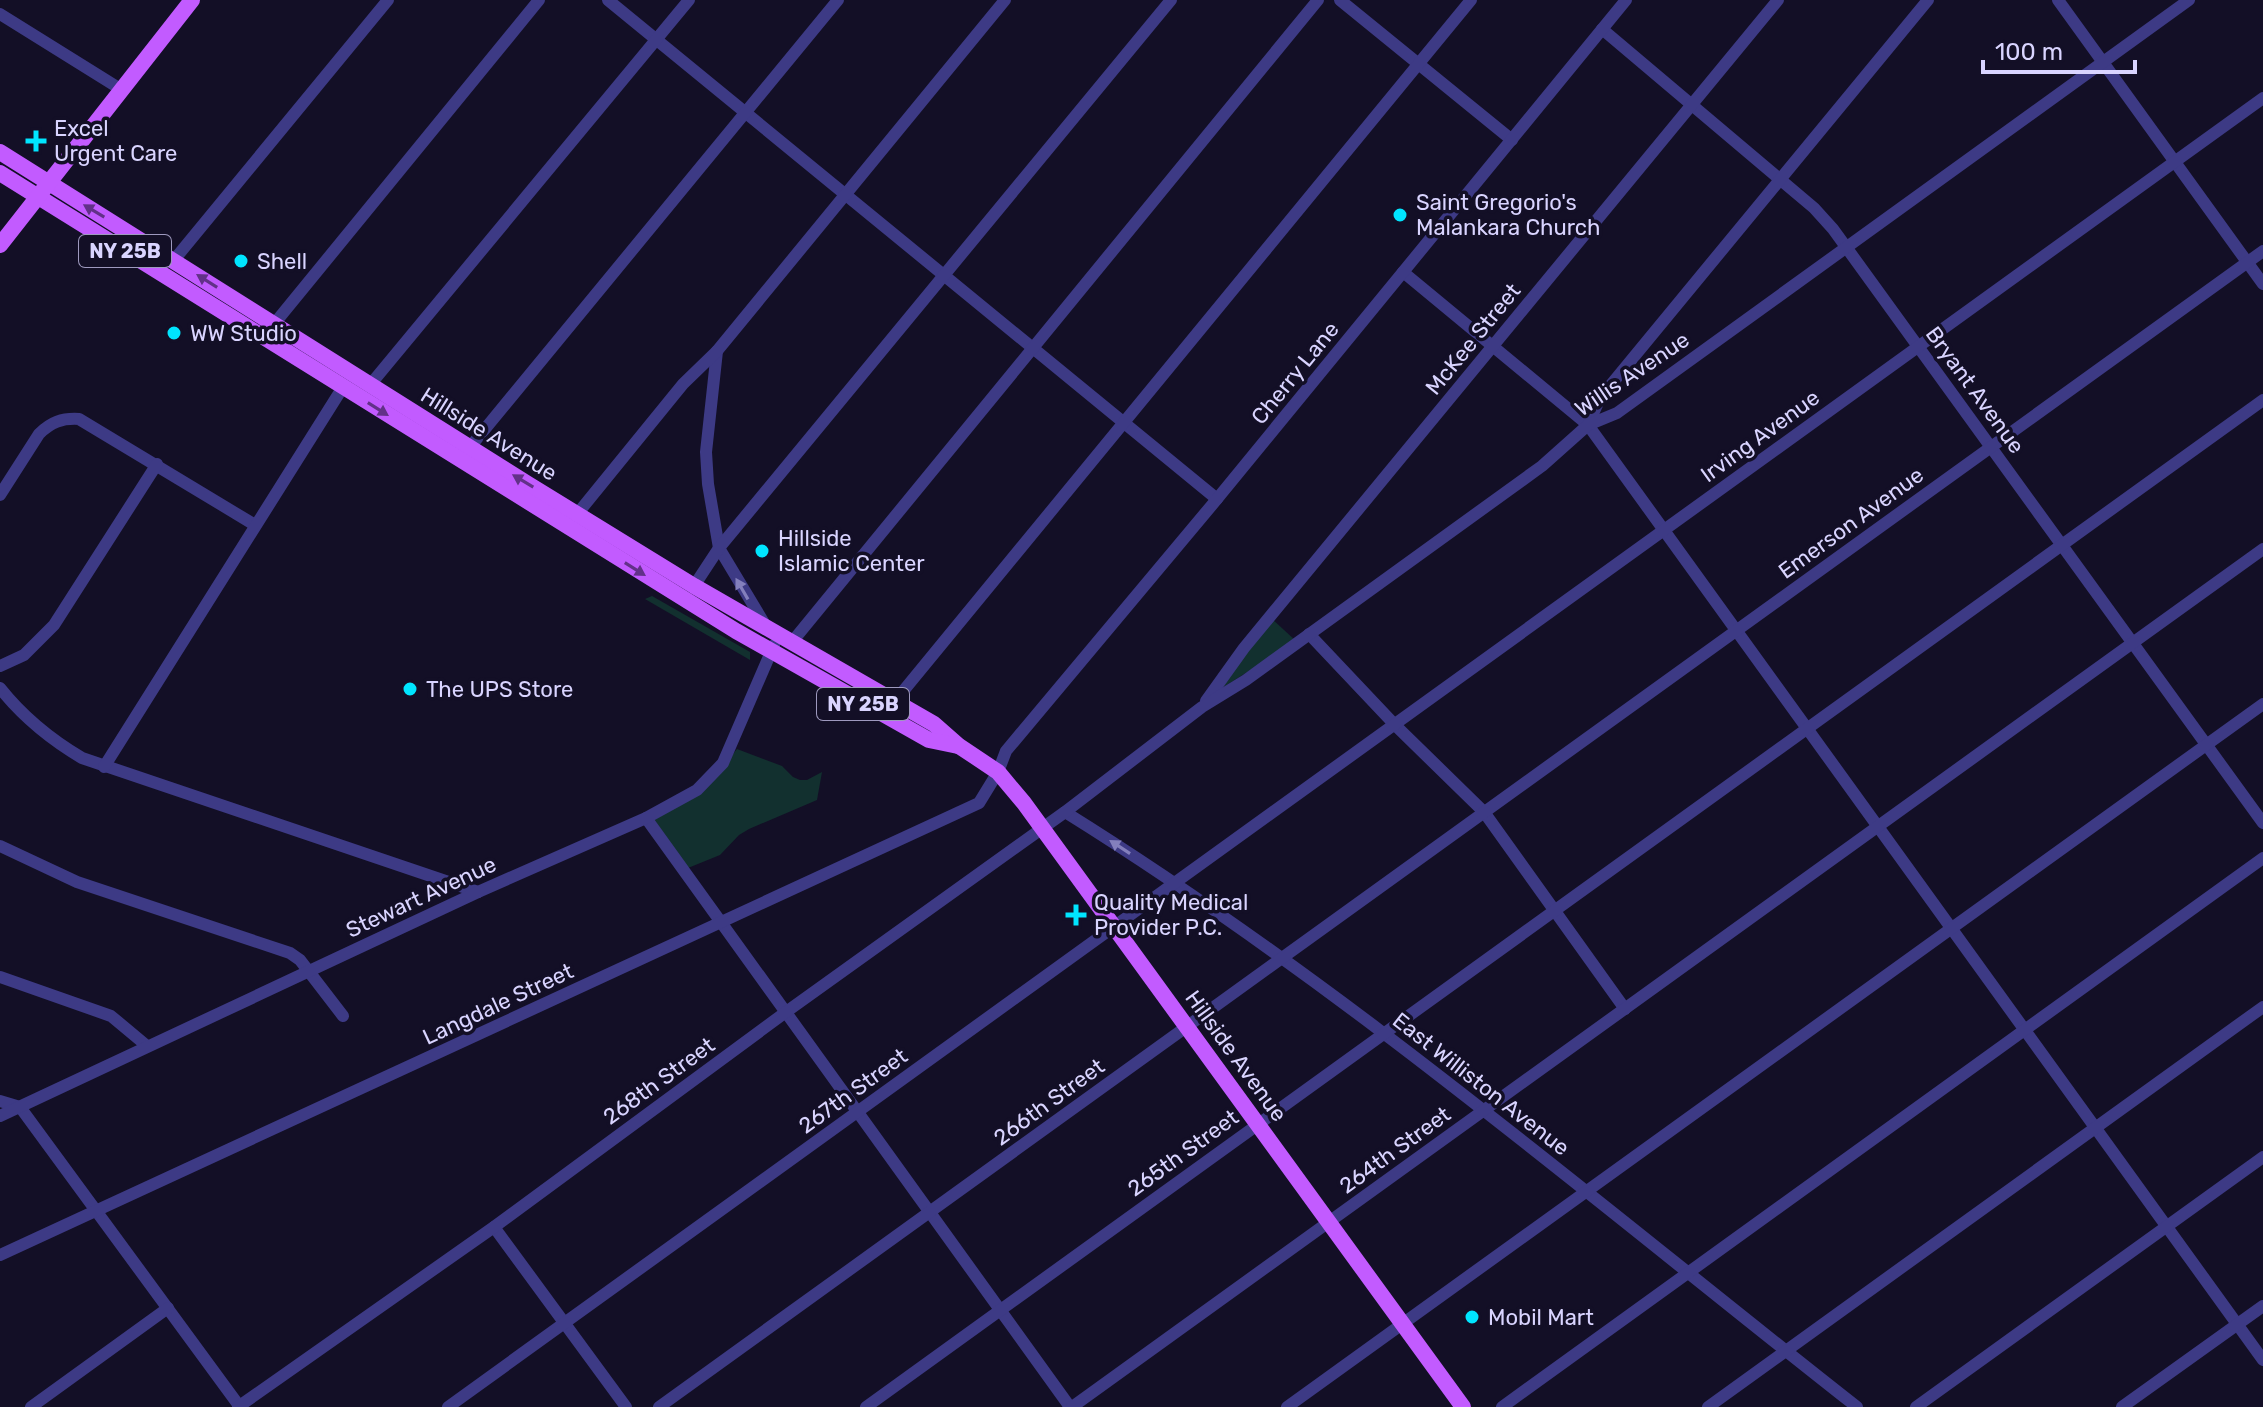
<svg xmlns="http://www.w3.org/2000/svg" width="2263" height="1407" font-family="Rubik,sans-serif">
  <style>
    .green { fill: #12302f }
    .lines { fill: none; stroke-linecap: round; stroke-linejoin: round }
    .minor { stroke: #3d3a85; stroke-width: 12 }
    .major { stroke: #c25bff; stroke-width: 16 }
    .oneway { fill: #623188 }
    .oneway2 { fill: #837fbc }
    .poi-dot { fill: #00e5ff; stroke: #130f26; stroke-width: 3 }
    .labels { text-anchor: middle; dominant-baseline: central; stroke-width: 7; stroke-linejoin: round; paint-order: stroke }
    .shield { fill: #130f26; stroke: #9e99be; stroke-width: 2 }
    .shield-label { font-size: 20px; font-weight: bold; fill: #d9d4ff }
    .poi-label { font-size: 22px; fill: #d9d4ff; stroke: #130f26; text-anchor: start }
    .street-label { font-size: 22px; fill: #d9d4ff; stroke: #130f26 }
  </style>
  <rect width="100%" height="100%" fill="#130f26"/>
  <g class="green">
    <polygon points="652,596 750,652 750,660 645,599"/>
    <polygon points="1271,618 1296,641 1222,688"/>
    <polygon points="737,749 782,766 793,777 800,780 807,780 822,772 817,800 749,829 739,835 720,855 688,868 654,819 704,791"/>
  </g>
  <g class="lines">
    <g class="minor">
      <polyline points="608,0 1217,499"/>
      <polyline points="1340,0 1512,140"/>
      <polyline points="2058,0 2263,284"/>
      <polyline points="0,14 122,90"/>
      <polyline points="1602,29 1814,208 1833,229 2263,823"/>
      <polyline points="174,260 388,0"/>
      <polyline points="1403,272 1588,425 2263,1360"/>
      <polyline points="270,329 539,0"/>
      <polyline points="717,351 706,452 708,484 719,548 764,623"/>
      <polyline points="370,385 689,0"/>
      <polyline points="1588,425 1600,398 1928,0"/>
      <polyline points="466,452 838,0"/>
      <path d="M 0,495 L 39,434 C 51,422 62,418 79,419 L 255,525"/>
      <polyline points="578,513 683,384 717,351 1005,0"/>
      <polyline points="694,586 719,548 1171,0"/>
      <polyline points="1309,634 1395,725 1484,812 1625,1009"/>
      <polyline points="792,642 1318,0"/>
      <polyline points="0,666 24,655 54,625 157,464"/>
      <path d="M 0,688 C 23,717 50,739 82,758 L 478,892"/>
      <polyline points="895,701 1471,0"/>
      <polyline points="1206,701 1244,648 1778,0"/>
      <polyline points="104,767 343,387"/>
      <path d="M 1065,812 C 1346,987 1597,1203 1857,1407"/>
      <polyline points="646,818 1070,1407"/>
      <polyline points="0,846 77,882 290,953 300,960 343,1016"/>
      <polyline points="0,977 111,1016 147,1046"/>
      <polyline points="0,1101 20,1107 240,1407"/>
      <polyline points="0,1116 478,892 646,818 697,790 723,763 774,645"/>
      <polyline points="494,1227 626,1407"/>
      <polyline points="0,1255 979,803 998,772 1006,751 1217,499 1626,0"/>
      <polyline points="31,1407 168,1308"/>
      <polyline points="238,1407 494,1227 786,1012 1065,812 1202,707 1246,680 1542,466 1588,425 1617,413 2189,0"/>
      <polyline points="448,1407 2263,98"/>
      <polyline points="659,1407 2263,251"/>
      <polyline points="866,1407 2263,400"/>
      <polyline points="1072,1407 2263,549"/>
      <polyline points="1287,1407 2263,704"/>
      <polyline points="1502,1407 2263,858"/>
      <polyline points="1708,1407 2263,1007"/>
      <polyline points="1916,1407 2263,1157"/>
      <polyline points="2122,1407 2263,1306"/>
    </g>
    <g class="major">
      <polyline points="0,152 528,484 694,586 934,724 959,746 998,772 1024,803 1463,1407"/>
      <polyline points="0,173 736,631 929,740 958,746"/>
      <polyline points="0,245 192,0"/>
    </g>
  </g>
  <defs><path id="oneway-solid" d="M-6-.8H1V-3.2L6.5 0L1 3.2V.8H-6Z" transform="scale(2)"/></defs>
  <g class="oneway">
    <use href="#oneway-solid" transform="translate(94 211) rotate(-149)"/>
    <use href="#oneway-solid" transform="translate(207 281) rotate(-148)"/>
    <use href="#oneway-solid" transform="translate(378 409) rotate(32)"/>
    <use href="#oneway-solid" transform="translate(523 481) rotate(-149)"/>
    <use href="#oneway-solid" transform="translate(635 569) rotate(32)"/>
  </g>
  <g class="oneway2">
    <use href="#oneway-solid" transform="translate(742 589) rotate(-120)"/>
    <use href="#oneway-solid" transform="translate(1120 847) rotate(-147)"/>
  </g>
  <g class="poi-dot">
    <path d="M32 129h8v8h8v8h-8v8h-8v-8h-8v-8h8z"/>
    <circle cx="1400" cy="215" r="8"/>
    <circle cx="241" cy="261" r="8"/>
    <circle cx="174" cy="333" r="8"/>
    <circle cx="762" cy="551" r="8"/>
    <circle cx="410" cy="689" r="8"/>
    <path d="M1072 903h8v8h8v8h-8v8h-8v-8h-8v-8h8z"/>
    <circle cx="1472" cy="1317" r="8"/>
  </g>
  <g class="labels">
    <g class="shield">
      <rect x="79" y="235" width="92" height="32" rx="6"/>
      <rect x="817" y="688" width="92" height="32" rx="6"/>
    </g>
    <g class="shield-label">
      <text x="125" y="251">NY 25B</text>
      <text x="863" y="704">NY 25B</text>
    </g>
    <g class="poi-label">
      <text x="54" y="128">Excel<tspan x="54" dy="25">Urgent Care</tspan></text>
      <text x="1416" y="202">Saint Gregorio's<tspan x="1416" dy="25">Malankara Church</tspan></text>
      <text x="257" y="261">Shell</text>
      <text x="190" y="333">WW Studio</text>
      <text x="778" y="538">Hillside<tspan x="778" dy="25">Islamic Center</tspan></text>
      <text x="426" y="689">The UPS Store</text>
      <text x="1094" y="902">Quality Medical<tspan x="1094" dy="25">Provider P.C.</tspan></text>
      <text x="1488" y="1317">Mobil Mart</text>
    </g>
    <g class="street-label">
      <text transform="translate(1473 339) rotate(-51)">McKee Street</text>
      <text transform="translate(1295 373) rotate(-51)">Cherry Lane</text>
      <text transform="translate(1632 374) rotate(-34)">Willis Avenue</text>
      <text transform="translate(1975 390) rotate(54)">Bryant Avenue</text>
      <text transform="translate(489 434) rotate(32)">Hillside Avenue</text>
      <text transform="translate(1760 436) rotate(-36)">Irving Avenue</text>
      <text transform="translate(1851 523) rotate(-36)">Emerson Avenue</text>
      <text transform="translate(421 897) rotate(-25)">Stewart Avenue</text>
      <text transform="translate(498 1004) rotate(-25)">Langdale Street</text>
      <text transform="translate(1236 1056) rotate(54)">Hillside Avenue</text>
      <text transform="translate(659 1081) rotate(-36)">268th Street</text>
      <text transform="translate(1481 1084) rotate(38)">East Williston Avenue</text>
      <text transform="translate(853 1091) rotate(-36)">267th Street</text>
      <text transform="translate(1049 1102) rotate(-36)">266th Street</text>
      <text transform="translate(1395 1150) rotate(-36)">264th Street</text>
      <text transform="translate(1183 1153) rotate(-36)">265th Street</text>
    </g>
  </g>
  <path d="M1983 60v12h152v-12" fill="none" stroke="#d9d4ff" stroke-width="4"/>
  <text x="1995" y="60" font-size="24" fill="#d9d4ff" stroke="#130f26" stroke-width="6" paint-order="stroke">100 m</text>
</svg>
